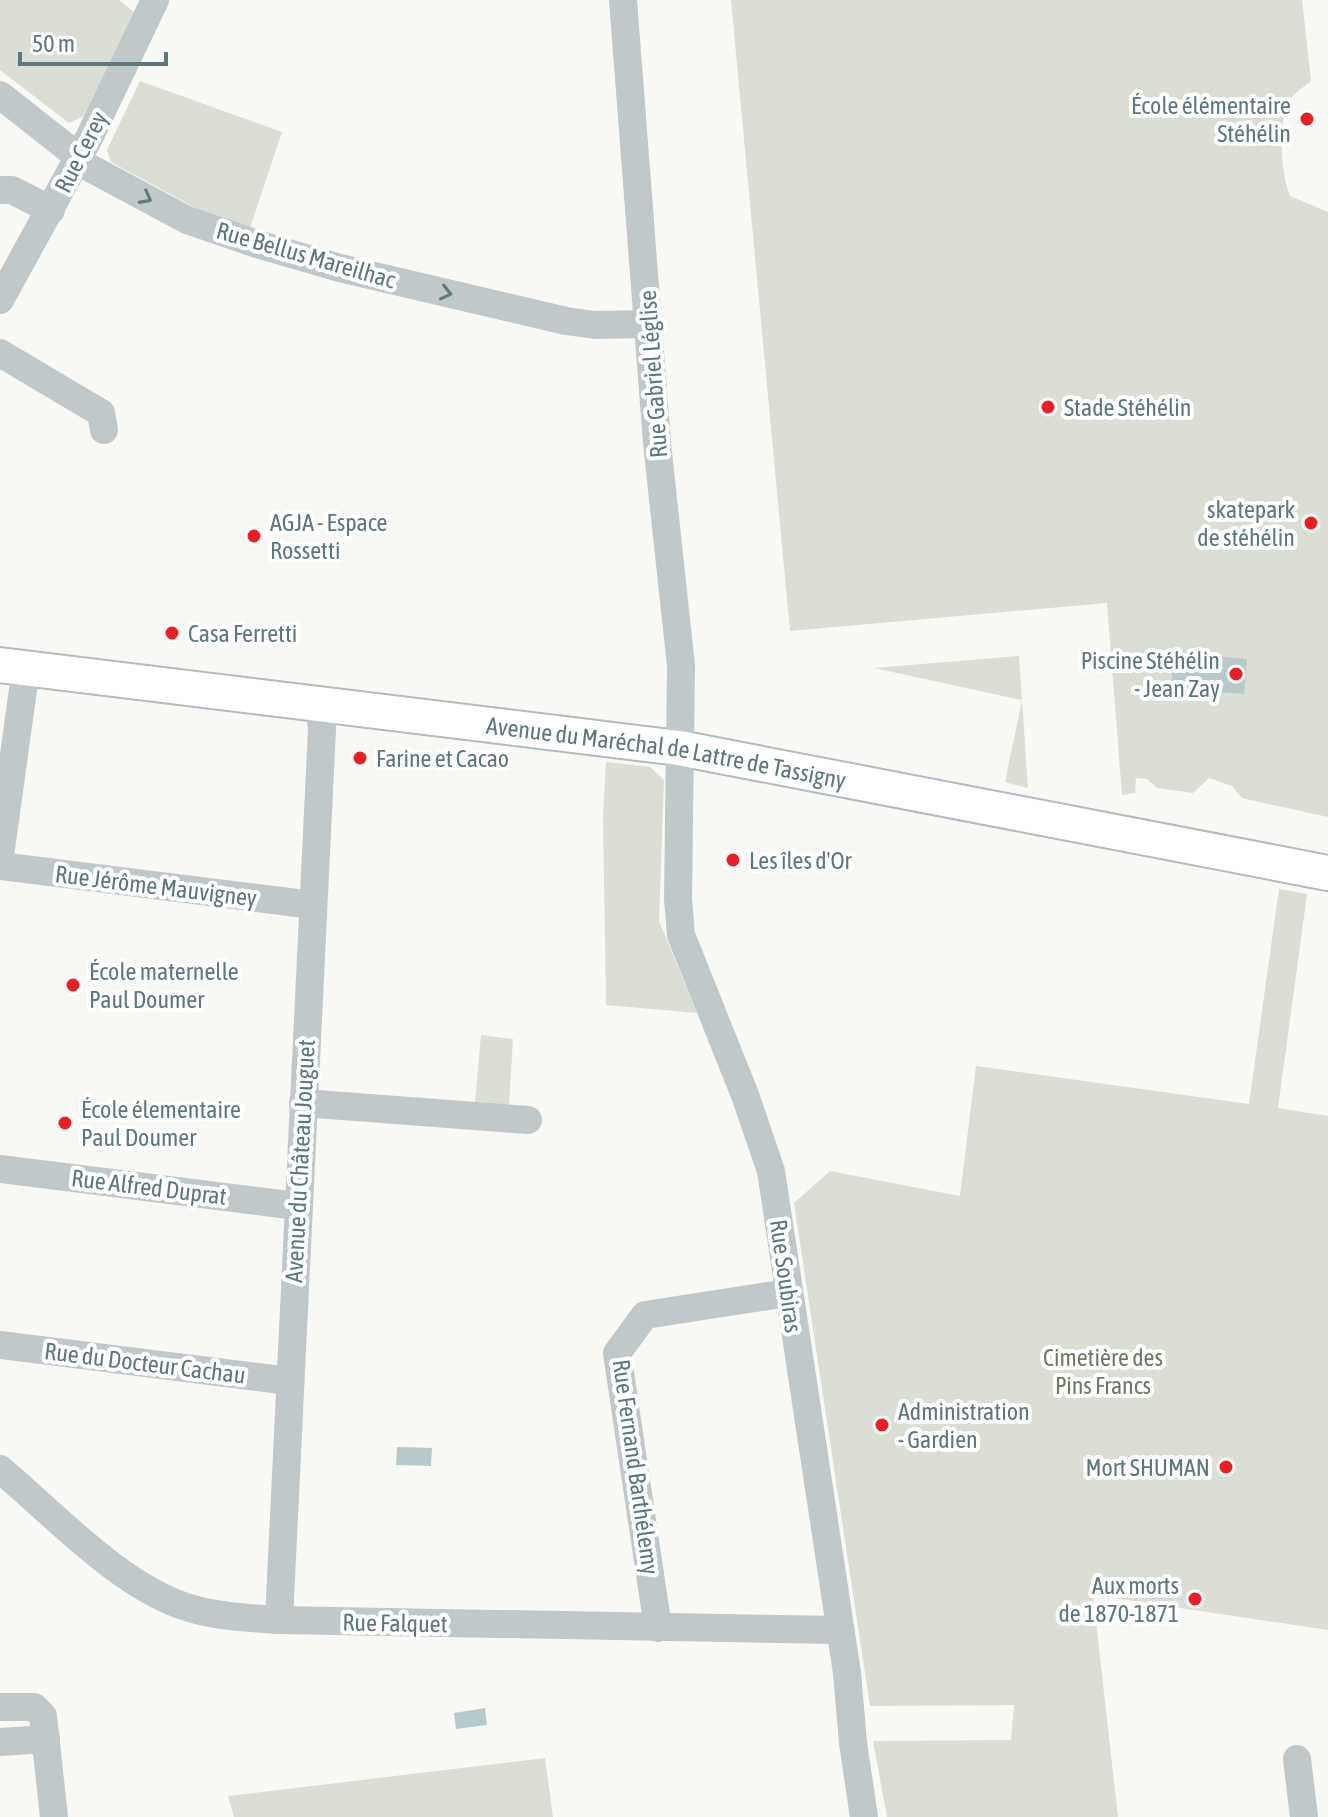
<svg xmlns="http://www.w3.org/2000/svg" width="1328" height="1817" font-family="'Asap Condensed',sans-serif">
  <style>
    .green { fill: #daded4 }
    .water { fill: #b7cacb }
    .lines { fill: none; stroke-linecap: round; stroke-linejoin: round }
    .major-casing { stroke: #b2bbbd; stroke-width: 38 }
    .minor { stroke: #c1c8ca; stroke-width: 28 }
    .major { stroke: #fff; stroke-width: 34 }
    .oneway { stroke: #627b81 }
    .poi-dot { fill: #f01d20; stroke: #fff; stroke-width: 3 }
    .labels { text-anchor: middle; dominant-baseline: central; stroke-width: 8; stroke-linejoin: round; paint-order: stroke }
    .poi-label { font-size: 24px; fill: #5d777d; stroke: #fff; text-anchor: start }
    .street-label { font-size: 24px; fill: #5d777d; stroke: #fff }
    .park-label { font-size: 24px; fill: #6b7a60; stroke: #fff }
  </style>
  <rect width="100%" height="100%" fill="#f8f8f5"/>
  <g class="green">
    <polygon points="0,0 119,0 134,12 84,116 69,123 0,70"/>
    <path d="M 731,0 L 1302,0 L 1311,81 C 1305,86 1297,91 1292,97 C 1276,115 1281,175 1290,196 L 1328,212 L 1328,817 L 1242,798 L 1232,786 L 1209,778 L 1193,793 L 1157,788 L 1147,779 L 1136,778 L 1135,793 L 1122,795 L 1107,603 L 790,631 Z"/>
    <polygon points="140,81 282,132 250,228 205,213 111,162 107,150"/>
    <polygon points="1019,656 1028,788 1005,782 1022,700 874,668"/>
    <polygon points="606,762 650,767 664,780 659,921 697,1013 606,1005 603,815"/>
    <polygon points="1279,889 1307,894 1278,1108 1328,1116 1328,1630 1093,1595 1118,1817 887,1817 873,1741 1011,1740 1014,1705 870,1706 794,1203 830,1171 960,1196 976,1066 1249,1104"/>
    <polygon points="481,1035 513,1039 509,1105 475,1102"/>
    <polygon points="545,1758 553,1817 234,1817 228,1796"/>
  </g>
  <g class="water">
    <polygon points="1174,652 1247,659 1244,694 1171,688"/>
    <polygon points="397,1447 432,1448 431,1466 396,1465"/>
    <polygon points="485,1708 487,1725 456,1729 454,1713"/>
  </g>
  <g class="lines">
    <g class="major-casing">
      <g id="major">
        <path id="s1" d="M 0,665 L 679,748 L 1328,873"/>
      </g>
    </g>
    <g class="minor">
      <polyline points="623,0 657,443 681,666 678,899 681,935 745,1095 771,1171 847,1673 853,1743 864,1817"/>
      <polyline points="0,95 75,154 77,161 187,220 257,244 340,268 566,321 595,325 649,324"/>
      <polyline points="0,190 12,190 51,210"/>
      <polyline points="0,300 89,138 155,0"/>
      <polyline points="0,353 101,413 104,430"/>
      <polyline points="0,856 26,668"/>
      <polyline points="0,866 313,905"/>
      <polyline points="303,1103 528,1120"/>
      <polyline points="0,1169 297,1206"/>
      <polyline points="0,1345 290,1381"/>
      <path d="M 0,1469 C 56,1516 122,1589 193,1609 C 221,1617 251,1618 279,1620 L 838,1630"/>
      <polyline points="279,1620 322,729 319,701"/>
      <polyline points="658,1628 617,1353 645,1315 788,1293"/>
      <polyline points="0,1707 34,1707 43,1716 54,1817"/>
      <polyline points="0,1742 46,1739"/>
      <polyline points="1297,1759 1304,1817"/>
    </g>
    <use href="#major" class="major"/>
  </g>
  <defs><path id="oneway-chevron" d="M-2-3.5L2.5 0L-2 3.5" fill="none" stroke-width="1.6" stroke-linecap="round" stroke-linejoin="round" transform="scale(2)"/></defs>
  <g class="oneway">
    <use href="#oneway-chevron" transform="translate(146 198) rotate(28)"/>
    <use href="#oneway-chevron" transform="translate(446 293) rotate(13)"/>
  </g>
  <g class="poi-dot">
    <circle cx="1307" cy="119" r="8"/>
    <circle cx="1048" cy="407" r="8"/>
    <circle cx="1311" cy="523" r="8"/>
    <circle cx="254" cy="536" r="8"/>
    <circle cx="172" cy="633" r="8"/>
    <circle cx="1236" cy="674" r="8"/>
    <circle cx="360" cy="758" r="8"/>
    <circle cx="733" cy="860" r="8"/>
    <circle cx="73" cy="985" r="8"/>
    <circle cx="65" cy="1123" r="8"/>
    <circle cx="882" cy="1425" r="8"/>
    <circle cx="1226" cy="1467" r="8"/>
    <circle cx="1195" cy="1599" r="8"/>
  </g>
  <g class="labels">
    <g class="poi-label">
      <text x="1291" y="105" text-anchor="end">École élémentaire<tspan x="1291" dy="28">Stéhélin</tspan></text>
      <text x="1064" y="407">Stade Stéhélin</text>
      <text x="1295" y="509" text-anchor="end">skatepark<tspan x="1295" dy="28">de stéhélin</tspan></text>
      <text x="270" y="522">AGJA - Espace<tspan x="270" dy="28">Rossetti</tspan></text>
      <text x="188" y="633">Casa Ferretti</text>
      <text x="1220" y="660" text-anchor="end">Piscine Stéhélin<tspan x="1220" dy="28">- Jean Zay</tspan></text>
      <text x="376" y="758">Farine et Cacao</text>
      <text x="749" y="860">Les îles d'Or</text>
      <text x="89" y="971">École maternelle<tspan x="89" dy="28">Paul Doumer</tspan></text>
      <text x="81" y="1109">École élementaire<tspan x="81" dy="28">Paul Doumer</tspan></text>
      <text x="898" y="1411">Administration<tspan x="898" dy="28">- Gardien</tspan></text>
      <text x="1210" y="1467" text-anchor="end">Mort SHUMAN</text>
      <text x="1179" y="1585" text-anchor="end">Aux morts<tspan x="1179" dy="28">de 1870-1871</tspan></text>
    </g>
    <g class="street-label">
      <text transform="translate(81 152) rotate(-63)">Rue Cerey</text>
      <text transform="translate(306 255) rotate(16)">Rue Bellus Mareilhac</text>
      <text transform="translate(653 374) rotate(-94)">Rue Gabriel Léglise</text>
      <text stroke="none"><textPath href="#s1" startOffset="672">Avenue du Maréchal de Lattre de Tassigny</textPath></text>
      <text transform="translate(156 886) rotate(7)">Rue Jérôme Mauvigney</text>
      <text transform="translate(300 1161) rotate(-87)">Avenue du Château Jouguet</text>
      <text transform="translate(149 1187) rotate(7)">Rue Alfred Duprat</text>
      <text transform="translate(786 1276) rotate(82)">Rue Soubiras</text>
      <text transform="translate(145 1363) rotate(7)">Rue du Docteur Cachau</text>
      <text transform="translate(636 1467) rotate(82)">Rue Fernand Barthélemy</text>
      <text transform="translate(395 1623) rotate(1)">Rue Falquet</text>
    </g>
    <g class="park-label">
      <text x="1103" y="1357">Cimetière des<tspan x="1103" dy="28">Pins Francs</tspan></text>
    </g>
  </g>
  <path d="M20 52v12h146v-12" fill="none" stroke="#5d777d" stroke-width="4"/>
  <text x="32" y="52" font-size="24" fill="#5d777d" stroke="#ffffff" stroke-width="6" paint-order="stroke">50 m</text>
</svg>
